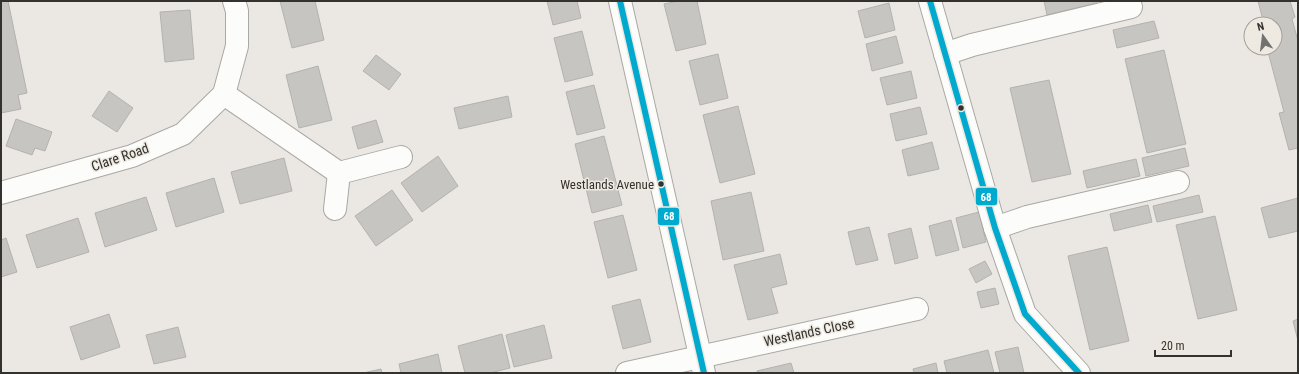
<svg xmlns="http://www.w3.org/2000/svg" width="1299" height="374" font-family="'Roboto Condensed',sans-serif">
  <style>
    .building { fill: #c7c5c2; stroke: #b4b2af }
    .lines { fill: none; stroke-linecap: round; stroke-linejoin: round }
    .minor-casing { stroke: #aaa8a5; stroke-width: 24 }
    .minor { stroke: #fcfcfb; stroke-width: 22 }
    .bus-1-casing { stroke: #eee9e1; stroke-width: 9 }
    .bus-1 { stroke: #00a9ce; stroke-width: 6 }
    .bus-dot { fill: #34322f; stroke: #eee9e1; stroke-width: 1.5 }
    .labels { text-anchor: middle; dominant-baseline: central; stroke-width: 3; stroke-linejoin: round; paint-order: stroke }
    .bus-label { font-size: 13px; fill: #34322f; stroke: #eee9e1; text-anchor: end }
    .street-label { font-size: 14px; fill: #34322f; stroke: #eee9e1 }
    .line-badge { stroke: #eee9e1; stroke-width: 1.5 }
    .badge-label { font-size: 11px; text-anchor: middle; font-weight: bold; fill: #fff }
  </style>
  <rect width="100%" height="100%" fill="#ebe8e4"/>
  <g class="building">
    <polygon points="1,1 8,1 27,93 18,95 21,109 1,113"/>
    <polygon points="280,1 315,1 324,40 292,48"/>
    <polygon points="547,1 577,1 581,18 553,25"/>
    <polygon points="678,1 697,1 706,44 676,51 664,4"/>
    <polygon points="1044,1 1096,1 1097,3 1047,15"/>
    <polygon points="1258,1 1290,1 1295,17 1292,19 1298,41 1298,148 1289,150 1279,113 1284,112 1267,48 1275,48 1275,24 1264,24"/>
    <polygon points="889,3 895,30 865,38 858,11"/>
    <polygon points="190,10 194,59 165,62 160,12"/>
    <polygon points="1154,21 1159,38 1117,48 1113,30"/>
    <polygon points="582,31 593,75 565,82 554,38"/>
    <polygon points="896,36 903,63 872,71 866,44"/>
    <polygon points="1164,50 1186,144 1147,153 1125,59"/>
    <polygon points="718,54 728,98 700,105 689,61"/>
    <polygon points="376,55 401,74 389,90 363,71"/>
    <polygon points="318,66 332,120 299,128 286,75"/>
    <polygon points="911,71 917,98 887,105 880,78"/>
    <polygon points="1049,80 1071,174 1032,182 1010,88"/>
    <polygon points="594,85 605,128 577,135 566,92"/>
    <polygon points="109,91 133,108 117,132 92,116"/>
    <polygon points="508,96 512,117 459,129 454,108"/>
    <polygon points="738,106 755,174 720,183 703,115"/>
    <polygon points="920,107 927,134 896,141 890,114"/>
    <polygon points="16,119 52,132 45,151 35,148 32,155 6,146"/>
    <polygon points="376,120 383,142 358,149 352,127"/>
    <polygon points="604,136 622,205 592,213 575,144"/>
    <polygon points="932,142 939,169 908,176 902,150"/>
    <polygon points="1185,148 1189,166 1146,176 1142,158"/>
    <polygon points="438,156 458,186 422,212 401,183"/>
    <polygon points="284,158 292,191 240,204 231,172"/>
    <polygon points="1136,159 1140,176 1087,188 1083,171"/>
    <polygon points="214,178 224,212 176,227 166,193"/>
    <polygon points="392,190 413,220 376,246 355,216"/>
    <polygon points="751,192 764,251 723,260 711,201"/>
    <polygon points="1199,195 1203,212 1157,222 1153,206"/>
    <polygon points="146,197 157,230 105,247 95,213"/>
    <polygon points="1298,198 1298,231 1269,238 1261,208"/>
    <polygon points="1148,205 1152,222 1114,231 1110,214"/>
    <polygon points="979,212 986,242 963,248 956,218"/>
    <polygon points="623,215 637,270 608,278 594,222"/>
    <polygon points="1215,216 1237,310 1198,319 1176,225"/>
    <polygon points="78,218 89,252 37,268 26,235"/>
    <polygon points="951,220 959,250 936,256 929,226"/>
    <polygon points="869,227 878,260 856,265 848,232"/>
    <polygon points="911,228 918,258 895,264 888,234"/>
    <polygon points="6,238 17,272 1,277 1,240"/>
    <polygon points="1107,247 1129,341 1090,350 1068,256"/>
    <polygon points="780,254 787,284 771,288 778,313 748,320 734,265"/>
    <polygon points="985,261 992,274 976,283 969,269"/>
    <polygon points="995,288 999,304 981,308 977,292"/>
    <polygon points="640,299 651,342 623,349 612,306"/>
    <polygon points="109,314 120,347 81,360 70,327"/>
    <polygon points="1298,319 1298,341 1293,321"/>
    <polygon points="544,325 552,358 514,367 506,335"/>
    <polygon points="178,327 186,357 154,364 146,335"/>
    <polygon points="502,334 510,368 490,373 465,373 458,346"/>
    <polygon points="1018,347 1024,373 1000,373 995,352"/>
    <polygon points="988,350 994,373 947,373 944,361"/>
    <polygon points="438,354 442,373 401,373 399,364"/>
    <polygon points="791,363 794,373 757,373 757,371"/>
    <polygon points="936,363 938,373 914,373 913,369"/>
    <polygon points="381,369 382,373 363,373"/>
  </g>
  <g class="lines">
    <g class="minor-casing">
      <g id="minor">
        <polyline points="620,1 704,373"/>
        <polyline points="930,1 995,228 1025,314 1079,373"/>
        <polyline points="945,54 972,45 1131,7"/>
        <polyline points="224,94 339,173"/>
        <polyline points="1,193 132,156 183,134 224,94 237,46 237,11 234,1"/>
        <polyline points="335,209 339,173 401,157"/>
        <polyline points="995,228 1027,217 1178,182"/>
        <polyline points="627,373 917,309"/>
      </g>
    </g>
    <use href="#minor" class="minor"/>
    <g class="bus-1-casing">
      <g id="bus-1">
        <polyline points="620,1 704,373"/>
        <polyline points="930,1 995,228 1025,314 1079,373"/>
      </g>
    </g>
    <use href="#bus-1" class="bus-1"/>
  </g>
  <g class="bus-dot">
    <circle cx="961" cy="108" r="3.5"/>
    <circle cx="661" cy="184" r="3.5"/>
  </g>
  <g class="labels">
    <g class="bus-label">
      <text x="654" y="184">Westlands Avenue</text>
    </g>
    <g class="street-label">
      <text transform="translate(120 157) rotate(-19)">Clare Road</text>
      <text transform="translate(809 332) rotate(-12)">Westlands Close</text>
    </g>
  </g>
  <g class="line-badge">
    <rect x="975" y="187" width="23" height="19" rx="4" fill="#00a9ce"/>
    <rect x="657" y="207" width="23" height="19" rx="4" fill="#00a9ce"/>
  </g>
  <g class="badge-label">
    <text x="986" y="201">68</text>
    <text x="669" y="220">68</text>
  </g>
  <rect width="1299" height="374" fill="none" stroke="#34322f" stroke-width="4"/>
  <g transform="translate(1263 36) rotate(346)"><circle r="19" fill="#eee9e1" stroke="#a4a09a"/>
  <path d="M0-3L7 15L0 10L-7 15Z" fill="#74726e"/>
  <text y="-6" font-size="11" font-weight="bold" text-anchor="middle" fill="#34322f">N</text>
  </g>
  <path d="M1155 350v6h76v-6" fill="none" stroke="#34322f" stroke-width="2"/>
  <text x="1161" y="350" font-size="12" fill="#34322f" stroke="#eee9e1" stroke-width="3" paint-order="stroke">20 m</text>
</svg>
